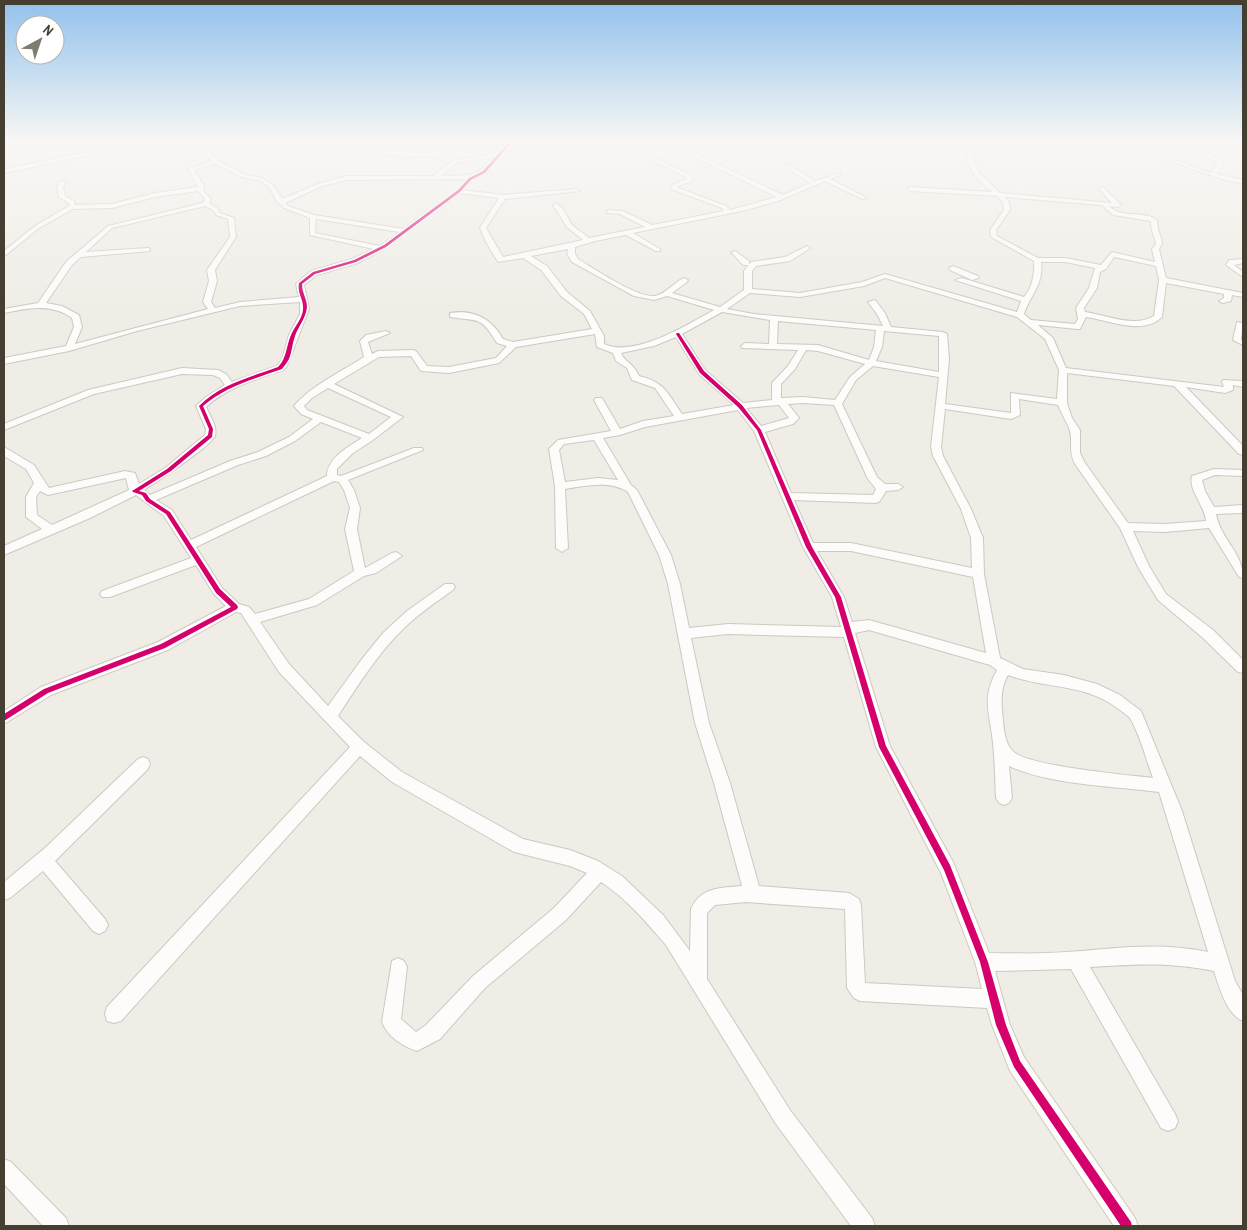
<svg xmlns="http://www.w3.org/2000/svg" width="1247" height="1230" font-family="'Archivo Narrow',sans-serif">
  <style>
    .lines { fill: none; stroke-linecap: round; stroke-linejoin: round }
    .minor-casing { stroke: #cbc9c2; stroke-width: 2 }
    .minor { fill: #fdfcfb; fill-rule: evenodd }
    .cycleway-casing { stroke: #fff; stroke-width: 3 }
    .cycleway { fill: #d6006c; fill-rule: evenodd }
  </style>
  <rect width="100%" height="100%" fill="#efede6"/>
  <g class="lines">
    <g class="minor-casing">
      <g id="minor">
        <polygon points="143,141 155,141 4,173 4,169"/>
        <path d="M 509,141 L 514,141 L 486,173 L 472,180 L 463,190 L 503,195 L 577,189 L 580,191 L 505,199 L 486,228 L 503,257 L 583,240 L 567,227 L 553,205 L 556,203 L 563,209 L 572,225 L 589,238 L 645,227 L 620,214 L 606,213 L 608,210 L 623,211 L 652,225 L 724,211 L 722,208 L 671,189 L 672,185 L 687,179 L 686,177 L 655,162 L 657,159 L 691,175 L 692,181 L 676,187 L 726,206 L 730,210 L 777,197 L 662,141 L 669,141 L 783,195 L 810,183 L 786,167 L 788,164 L 815,181 L 840,173 L 840,175 L 830,179 L 867,198 L 862,199 L 825,181 L 778,201 L 742,211 L 633,233 L 660,249 L 660,251 L 656,251 L 626,235 L 595,241 L 575,247 L 575,254 L 578,259 C 593,268 637,298 655,296 C 666,294 674,282 684,278 L 688,280 L 687,282 L 672,293 L 720,307 L 744,290 L 744,271 L 751,262 L 785,257 L 807,246 L 810,248 L 809,249 L 790,261 L 756,266 L 752,271 L 752,289 L 800,293 L 862,282 L 885,274 L 1017,312 L 1021,301 L 955,280 L 962,278 L 1024,297 C 1032,289 1035,273 1034,261 L 991,237 L 990,230 L 1004,210 L 1003,202 L 997,196 L 910,191 L 907,189 L 910,187 L 992,192 C 979,181 966,170 968,151 L 979,141 L 985,141 L 974,152 L 973,159 L 978,172 L 1000,193 L 1112,203 L 1098,188 L 1103,187 L 1121,205 L 1118,207 L 1109,206 C 1122,219 1143,210 1157,220 C 1157,231 1161,234 1162,244 L 1159,249 L 1166,278 L 1243,293 L 1243,297 L 1232,295 L 1231,301 L 1223,303 L 1219,301 L 1224,298 L 1224,294 L 1166,283 L 1162,317 C 1143,336 1108,320 1086,317 L 1080,329 L 1077,329 L 1038,325 L 1053,338 L 1066,368 L 1224,387 L 1222,382 L 1223,380 L 1243,381 L 1243,387 L 1233,385 L 1233,390 L 1225,393 L 1186,387 L 1243,446 L 1243,455 L 1239,454 L 1174,386 L 1067,373 L 1067,403 L 1072,418 L 1080,430 L 1080,453 L 1085,463 L 1128,523 L 1165,524 L 1206,521 C 1205,506 1188,490 1192,476 L 1214,469 L 1243,470 L 1243,476 L 1215,475 L 1202,480 L 1205,491 L 1214,507 L 1243,505 L 1243,513 L 1216,514 C 1221,540 1243,552 1243,578 L 1239,577 L 1209,528 L 1165,532 L 1133,531 L 1149,566 L 1166,594 L 1213,630 L 1243,660 L 1243,673 L 1238,672 L 1203,638 L 1158,600 L 1138,567 L 1120,528 L 1075,464 C 1068,449 1073,445 1070,431 C 1069,426 1061,413 1058,405 L 1019,399 L 1020,415 L 1011,419 L 945,409 L 941,447 L 943,456 L 971,509 L 983,538 L 984,574 L 1000,658 L 1023,669 L 1064,675 L 1097,684 L 1120,695 L 1141,711 L 1182,811 L 1235,981 L 1243,995 L 1243,1021 C 1227,1015 1219,987 1214,971 C 1169,962 1136,964 1090,967 L 1175,1114 L 1178,1121 L 1175,1128 L 1168,1131 L 1161,1128 L 1071,969 L 995,971 L 1010,1025 L 1024,1057 L 1135,1218 L 1138,1226 L 1114,1226 L 1010,1071 L 992,1025 L 987,1008 L 860,1001 L 854,998 L 847,988 L 845,909 L 746,902 L 715,905 L 707,913 L 707,979 L 790,1110 L 872,1218 L 875,1226 L 851,1226 L 776,1124 L 666,945 C 647,923 626,898 601,882 L 566,920 L 485,988 L 440,1039 L 417,1051 C 402,1046 388,1037 382,1022 L 392,961 L 398,958 L 404,961 L 407,967 L 401,1019 L 416,1032 L 426,1025 L 473,976 L 554,908 L 587,873 L 570,866 L 514,852 L 392,782 L 360,756 L 121,1021 L 114,1023 L 107,1021 L 105,1014 L 107,1007 L 350,747 L 279,672 L 241,613 L 236,612 L 168,650 L 51,695 L 4,724 L 4,711 L 41,687 L 158,642 L 226,606 L 214,594 L 196,565 L 110,597 L 102,597 L 100,594 L 102,591 L 191,558 L 164,516 L 136,495 L 90,518 L 4,555 L 4,546 L 42,529 L 26,517 L 26,497 L 34,483 L 26,469 L 4,456 L 4,447 L 34,465 L 49,488 L 125,471 L 135,473 L 139,484 L 165,468 L 205,435 L 206,429 L 196,406 L 206,397 L 225,385 L 220,378 L 213,375 L 182,374 L 94,394 L 4,430 L 4,424 L 88,390 L 182,368 L 218,370 L 226,374 L 232,382 L 277,366 L 282,360 L 289,335 L 300,314 L 300,302 L 240,306 L 137,331 L 69,351 L 4,364 L 4,358 L 66,346 L 74,327 L 72,318 C 51,303 28,308 4,313 L 4,309 L 38,303 L 66,262 L 108,226 L 203,203 L 205,199 L 198,191 L 155,197 L 112,208 L 73,209 L 39,228 L 6,255 L 4,256 L 4,251 L 35,226 L 69,206 L 69,203 L 59,197 L 57,186 L 61,181 L 66,182 L 63,186 L 65,196 L 74,201 L 75,205 L 112,204 L 155,193 L 198,187 L 188,169 L 212,161 L 204,152 L 206,149 L 230,145 L 230,147 L 210,152 L 218,161 L 246,175 L 262,178 L 273,185 L 282,199 L 318,184 L 347,176 L 433,176 L 452,161 L 498,153 ZM 495,157 C 474,179 470,175 441,176 L 456,163 ZM 215,164 L 242,177 L 258,180 L 269,187 L 276,200 L 284,208 L 310,218 L 310,235 L 374,249 L 352,259 L 311,271 L 296,284 L 299,297 L 240,302 L 215,308 L 211,302 L 217,281 L 215,270 L 236,237 L 234,218 L 220,213 L 217,208 L 209,203 L 211,199 L 204,192 L 204,186 L 194,170 ZM 467,179 L 457,190 L 404,229 L 314,215 L 288,206 L 285,203 L 322,186 L 347,180 ZM 460,193 L 499,198 L 480,228 L 486,242 L 498,262 L 523,258 L 541,270 L 561,296 L 584,314 L 592,329 L 513,342 L 503,339 C 492,319 474,309 450,313 L 450,317 C 479,322 480,315 497,343 L 507,346 L 496,358 L 449,367 L 427,366 L 416,351 L 413,350 L 378,351 L 372,354 L 368,342 L 390,333 L 386,331 L 366,335 L 360,341 L 364,357 C 341,372 312,385 294,406 L 301,414 L 313,419 L 289,437 L 258,452 L 230,461 L 150,495 L 144,490 C 156,482 210,447 215,436 C 218,427 209,414 206,407 C 228,387 256,379 283,370 L 287,366 L 309,309 L 304,285 L 317,275 L 358,263 L 387,247 ZM 1005,197 L 1102,205 L 1113,215 L 1151,221 C 1151,231 1154,235 1156,244 L 1152,249 L 1155,262 L 1112,252 L 1101,265 L 1065,258 L 1038,258 L 997,236 L 996,230 L 1010,210 L 1009,202 ZM 205,206 L 213,210 L 216,215 L 228,219 L 230,237 L 207,270 L 209,281 L 203,302 L 208,309 L 75,344 L 82,327 L 79,315 L 62,306 L 46,303 L 72,265 L 81,257 L 150,251 L 150,249 L 148,248 L 86,252 L 112,228 ZM 316,219 L 400,232 L 380,246 L 315,233 ZM 568,249 L 567,254 L 572,262 L 634,296 L 654,300 L 667,296 L 714,310 C 687,325 634,358 604,344 L 604,336 L 590,311 L 567,292 L 547,266 L 531,256 ZM 1114,257 L 1156,266 L 1159,280 L 1154,316 C 1135,328 1106,315 1085,312 L 1084,308 L 1097,288 L 1100,272 L 1106,269 ZM 1041,262 L 1065,262 L 1095,268 L 1089,288 L 1076,308 L 1078,319 L 1075,324 L 1031,320 L 1024,314 C 1030,296 1044,284 1041,262 ZM 885,278 L 1017,317 L 1045,339 L 1059,370 L 1057,399 L 1011,393 L 1011,413 L 945,404 L 949,359 L 947,334 L 943,332 L 891,327 L 885,313 L 875,300 L 868,302 L 877,314 L 883,326 L 754,314 L 727,309 L 750,293 L 800,297 L 864,286 ZM 722,312 L 770,320 L 769,344 L 745,343 L 741,346 L 742,348 L 798,350 L 788,366 L 772,383 L 772,400 L 743,403 L 705,370 L 682,334 ZM 778,321 L 876,330 L 874,347 L 869,360 L 818,345 L 777,344 ZM 884,331 L 939,336 L 939,372 L 876,361 L 882,347 ZM 595,334 L 597,347 L 613,353 L 616,361 L 627,368 L 632,380 L 655,388 L 674,416 L 643,421 L 620,429 L 602,398 L 596,398 L 594,400 L 611,431 L 558,440 L 549,449 L 555,486 L 556,548 L 562,552 L 568,548 L 565,489 C 586,486 609,480 628,492 L 659,555 L 668,584 L 695,723 L 714,783 L 742,886 C 721,888 700,887 691,909 L 690,951 L 663,915 L 622,876 L 598,861 L 570,850 L 523,839 L 402,772 L 364,742 L 338,716 C 358,685 378,653 405,627 C 420,613 436,602 453,590 L 455,587 L 453,584 L 445,584 L 407,611 L 383,633 L 362,659 L 328,706 L 289,664 L 260,622 L 317,605 L 364,576 L 376,573 L 402,556 L 396,552 L 392,553 L 365,568 L 357,529 L 360,508 L 354,490 L 348,480 L 423,450 L 422,448 L 414,448 L 341,476 L 337,475 L 337,469 L 353,453 L 373,440 L 403,417 L 334,384 L 379,357 L 411,356 L 421,371 L 449,373 L 499,363 L 516,347 ZM 676,337 L 699,374 L 734,405 L 682,414 C 668,394 665,382 639,376 C 633,362 625,363 621,353 L 654,346 ZM 806,350 L 818,351 L 865,364 L 850,377 L 835,400 L 803,397 L 781,398 L 781,384 L 795,369 ZM 873,366 L 939,377 L 931,447 L 933,456 L 961,509 L 971,538 L 972,568 L 851,543 L 813,543 L 794,500 L 876,503 L 880,501 L 886,491 L 898,490 L 903,487 L 898,484 L 885,484 L 877,477 L 842,404 L 856,380 ZM 328,388 L 391,417 L 369,434 L 307,410 L 304,406 L 312,398 ZM 803,403 L 834,405 L 868,479 L 876,489 L 873,495 L 791,493 L 765,432 L 793,424 L 799,418 L 788,404 ZM 779,405 L 789,418 L 761,426 L 746,408 ZM 738,410 L 754,431 L 803,547 L 832,597 L 841,627 L 728,624 L 689,628 L 680,584 L 671,555 L 637,490 L 631,485 L 603,438 L 620,435 L 645,427 ZM 321,422 L 362,438 C 348,447 327,458 327,476 L 191,540 L 172,510 L 156,500 L 238,465 L 266,456 L 295,441 ZM 594,440 L 618,480 L 598,478 L 565,482 L 559,450 L 564,444 ZM 126,478 L 129,490 L 52,525 L 37,515 L 36,497 L 40,491 L 48,495 ZM 334,481 L 339,482 L 344,490 L 350,508 L 345,529 L 354,571 L 309,599 L 255,614 L 249,607 L 239,604 L 222,588 L 196,547 ZM 817,551 L 851,551 L 973,577 L 986,653 L 869,620 L 852,622 L 844,597 ZM 869,630 L 990,665 L 997,670 C 981,699 990,713 993,743 C 995,760 995,780 996,798 L 999,803 L 1004,805 L 1009,803 L 1012,798 L 1009,766 C 1050,785 1114,786 1159,792 L 1208,952 C 1150,940 1105,951 1047,953 C 1028,954 1009,953 989,953 L 953,862 L 890,746 L 855,633 ZM 728,634 L 844,637 L 876,747 L 941,873 L 975,962 L 982,989 L 865,983 L 861,905 L 859,899 L 849,893 L 759,886 L 730,783 L 709,723 L 691,638 ZM 1008,675 C 1045,689 1087,683 1120,710 C 1124,713 1129,716 1131,720 C 1141,738 1146,759 1153,778 C 1129,775 1028,766 1014,752 C 1005,745 1004,731 1003,720 C 1001,704 1000,689 1008,675 Z"/>
        <polygon points="543,141 609,153 606,155 564,150"/>
        <path d="M 1077,141 L 1126,142 L 1211,173 L 1217,165 L 1216,161 L 1188,148 L 1193,147 L 1221,159 L 1223,165 L 1216,174 L 1243,180 L 1243,184 C 1202,176 1166,156 1126,146 C 1109,141 1093,149 1077,141 Z"/>
        <polygon points="378,151 431,153 450,150 453,152 431,157 376,154"/>
        <polygon points="735,251 749,261 749,265 743,265 733,254 731,253"/>
        <polygon points="1243,259 1243,263 1234,265 1243,272 1243,277 1226,265 1229,260"/>
        <polygon points="953,266 978,276 979,278 972,280 950,270 949,268"/>
        <polygon points="1237,322 1243,323 1241,339 1243,345 1233,340"/>
        <polygon points="143,757 148,759 150,764 148,769 55,861 105,919 108,925 105,931 99,934 93,931 43,871 10,898 4,900 4,882 45,848 138,759"/>
        <polygon points="4,1159 11,1162 66,1218 69,1226 43,1226 4,1184"/>
      </g>
    </g>
    <use href="#minor" class="minor"/>
    <g class="cycleway-casing">
      <g id="cycleway">
        <path d="M 510,141 L 513,141 L 485,173 L 471,180 L 460,192 L 386,247 L 356,262 L 315,274 L 302,284 C 302,293 307,299 307,307 C 306,318 298,327 295,336 C 292,344 292,352 289,359 C 287,363 284,366 282,369 C 254,379 226,386 203,406 L 213,429 L 212,437 L 171,471 L 139,491 L 146,493 L 150,499 L 170,512 L 220,589 L 237,605 L 238,607 L 237,609 L 165,648 L 48,693 L 4,721 L 4,714 L 44,689 L 161,644 L 231,607 L 216,593 L 166,514 L 146,501 L 142,495 L 133,492 L 132,491 L 167,469 L 208,435 L 209,429 L 199,406 C 220,384 251,377 278,367 C 287,358 286,346 291,335 C 295,326 302,319 303,310 C 304,299 297,294 299,283 L 313,272 L 354,260 L 384,245 L 458,190 L 469,178 L 483,171 Z"/>
        <polygon points="677,333 679,333 704,371 742,405 761,430 812,547 841,597 886,746 950,865 988,962 1006,1025 1020,1061 1131,1222 1132,1226 1121,1226 1014,1067 996,1025 980,962 944,870 879,747 835,597 806,547 757,430 738,407 700,373 676,334"/>
      </g>
    </g>
    <use href="#cycleway" class="cycleway"/>
  </g>
  <linearGradient id="sky" x2="0" y2="1"><stop stop-color="#92c1ec"/><stop offset="0.45" stop-color="#f8f7f4"/><stop offset="1" stop-color="#f8f7f4" stop-opacity="0"/></linearGradient>
  <rect width="1247" height="314" fill="url(#sky)"/>
  <rect width="1247" height="1230" fill="none" stroke="#453f32" stroke-width="10"/>
  <g transform="translate(40 40) rotate(40)"><circle r="24" fill="#ffffff" stroke="#b5b2ad"/>
  <path d="M0-4L9 19L0 12L-9 19Z" fill="#807c71"/>
  <text y="-8" font-size="14" font-weight="bold" text-anchor="middle" fill="#453f32">N</text>
  </g>
</svg>
